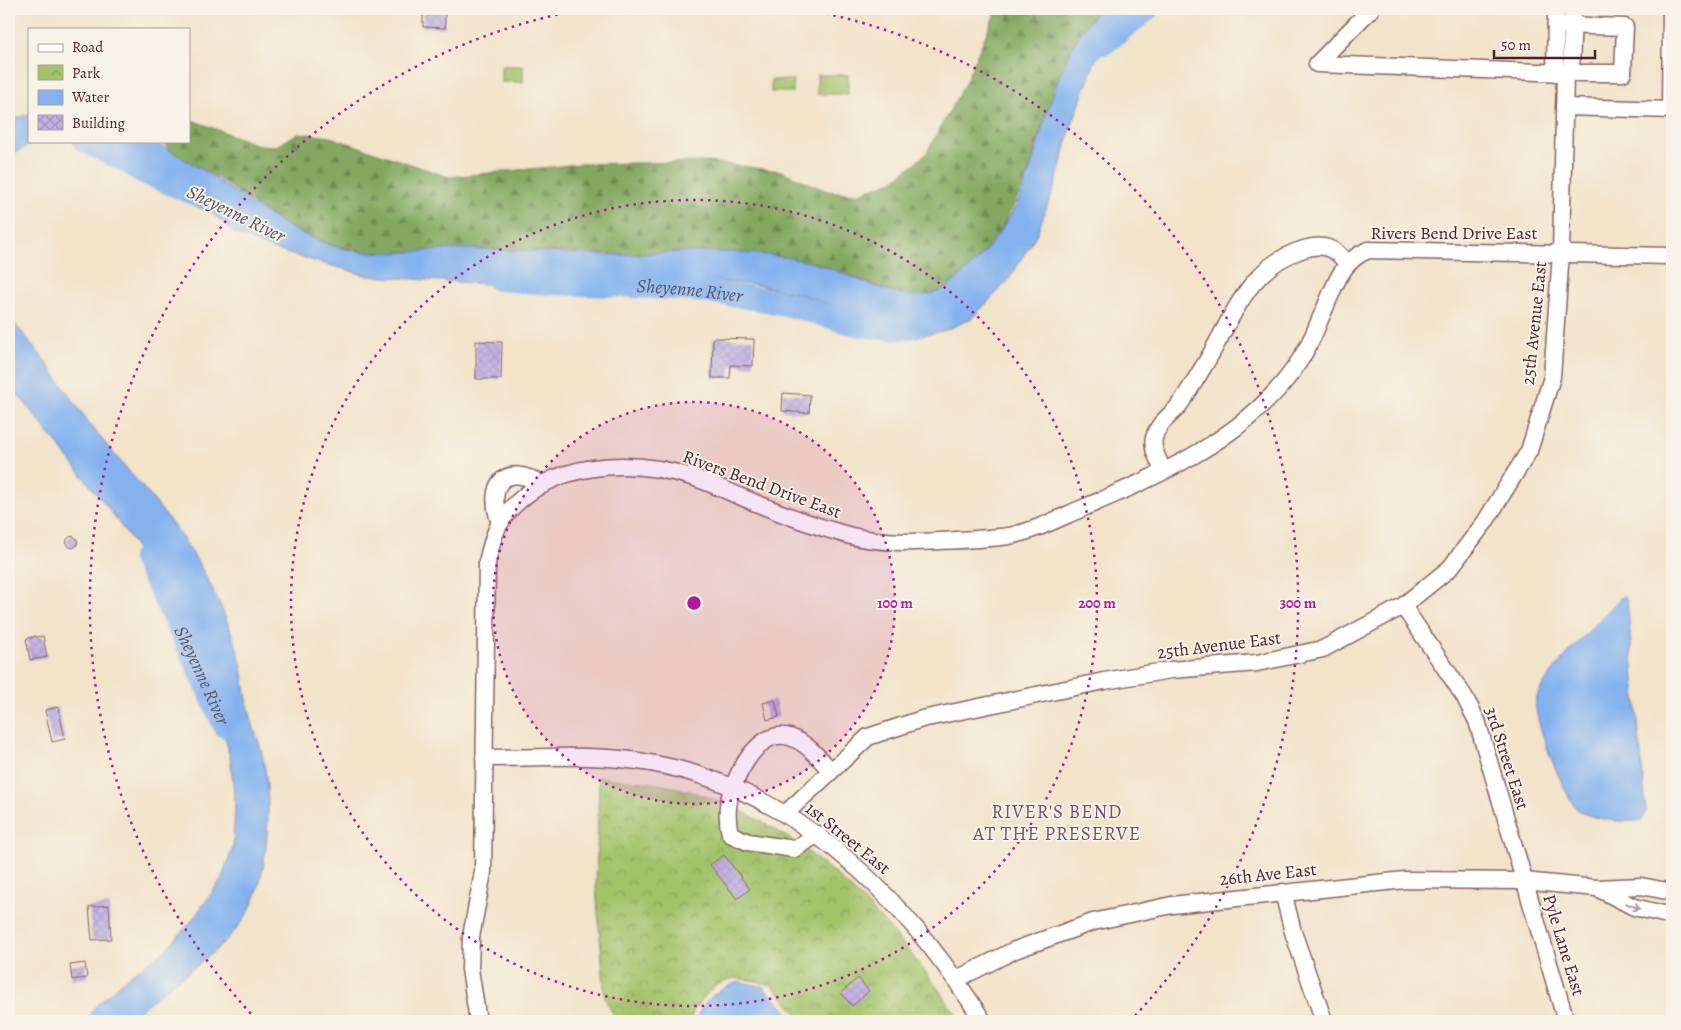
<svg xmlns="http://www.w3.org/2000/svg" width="1681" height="1030" font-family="Alegreya,serif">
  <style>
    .forest { fill: url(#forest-firs); stroke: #666445 }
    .park { fill: url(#park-crowns); stroke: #76714b }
    .garden { fill: #a3c36b; stroke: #76714b }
    .water { fill: #83b2ee; stroke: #66688c }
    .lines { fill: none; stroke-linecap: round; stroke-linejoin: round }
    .river { stroke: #83b2ee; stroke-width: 24 }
    .building { fill: url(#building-cross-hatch) }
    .minor-casing { stroke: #856462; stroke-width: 19 }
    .minor { stroke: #fff; stroke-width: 16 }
    .oneway { stroke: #ae9aa0 }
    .ring { fill: none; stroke: #b5179e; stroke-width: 2.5; stroke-dasharray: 2.5 5 }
    .labels { text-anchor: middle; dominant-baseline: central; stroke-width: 4; stroke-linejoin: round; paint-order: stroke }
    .street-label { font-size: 18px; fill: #4a1f2b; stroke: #f7f3e8 }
    .water-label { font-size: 19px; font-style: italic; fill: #5e526f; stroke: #f7f3e8 }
    .neighbourhood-label { font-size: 19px; letter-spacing: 1px; fill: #73516b; stroke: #f7f3e8 }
    .centre { fill: #b5179e; stroke: #f7f3e8; stroke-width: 2.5 }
    .ring-label { font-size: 15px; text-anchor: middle; font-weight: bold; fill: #b5179e; stroke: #f7f3e8; stroke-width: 4; stroke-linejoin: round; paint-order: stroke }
  </style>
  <defs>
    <pattern id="forest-firs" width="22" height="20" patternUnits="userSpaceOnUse" patternTransform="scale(1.25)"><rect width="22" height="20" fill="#82a95f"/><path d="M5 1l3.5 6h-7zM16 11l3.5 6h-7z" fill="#6c894f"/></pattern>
    <pattern id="park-crowns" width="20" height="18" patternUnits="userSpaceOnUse" patternTransform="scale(1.25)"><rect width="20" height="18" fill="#a3c36b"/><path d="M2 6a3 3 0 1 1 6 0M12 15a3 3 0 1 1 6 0" fill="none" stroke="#879e58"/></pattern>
    <pattern id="building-cross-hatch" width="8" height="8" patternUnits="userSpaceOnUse" patternTransform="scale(1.25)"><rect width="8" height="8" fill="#c0ade3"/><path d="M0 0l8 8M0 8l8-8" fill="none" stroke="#a694c3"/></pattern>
  </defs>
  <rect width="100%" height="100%" fill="#f7f3e8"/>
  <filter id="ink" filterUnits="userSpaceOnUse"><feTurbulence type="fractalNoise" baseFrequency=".02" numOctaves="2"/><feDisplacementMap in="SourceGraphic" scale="10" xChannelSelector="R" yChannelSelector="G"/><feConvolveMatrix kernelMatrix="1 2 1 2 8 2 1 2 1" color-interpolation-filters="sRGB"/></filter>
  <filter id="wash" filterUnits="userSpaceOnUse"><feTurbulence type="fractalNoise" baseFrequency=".0096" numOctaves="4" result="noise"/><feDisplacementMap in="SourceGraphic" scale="20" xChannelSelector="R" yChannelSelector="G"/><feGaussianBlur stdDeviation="1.12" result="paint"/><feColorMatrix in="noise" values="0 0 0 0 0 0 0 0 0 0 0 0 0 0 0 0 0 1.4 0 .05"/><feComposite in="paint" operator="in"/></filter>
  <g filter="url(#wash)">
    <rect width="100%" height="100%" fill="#f2e3c9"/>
    <polygon class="forest" points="997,9 1100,9 1072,49 1044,118 1027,178 1003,226 973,266 946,288 923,297 897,294 816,263 503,249 374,253 334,246 289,228 218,178 171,152 162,141 189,141 189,119 258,145 276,146 299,133 330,137 449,177 580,164 707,162 781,171 827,191 856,194 893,181 926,154 966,81"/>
    <path class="park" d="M 599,777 C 625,781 653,782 678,788 C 802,819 891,920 961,1021 L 803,1021 L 773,986 L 757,981 L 734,978 L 714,986 L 694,1009 L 690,1021 L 617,1021 L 605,999 L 596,887 Z"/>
    <g class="garden">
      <rect x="501" y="66" width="22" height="16"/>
      <rect x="817" y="75" width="31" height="19"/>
      <rect x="771" y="80" width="22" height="12"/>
    </g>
    <g class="water">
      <path d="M 1100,9 L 1146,9 L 1117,33 L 1095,61 L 1071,127 L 1055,186 L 1036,235 L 1008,281 L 972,318 L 946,330 L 919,336 L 886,327 L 847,310 L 802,295 L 753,284 L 680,278 L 604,277 L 550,278 L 503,285 L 369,276 L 275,250 L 234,233 L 197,199 L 154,171 L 86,141 C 105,141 128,138 147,141 C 160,144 174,153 186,160 C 235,188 278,230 334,246 C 377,258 418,250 462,249 C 509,249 556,253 603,255 C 627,256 652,253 677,252 C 723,251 772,252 817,264 C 858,275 911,314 950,285 C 985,258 1014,218 1028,176 C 1046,123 1058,50 1100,9 Z"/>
      <polygon points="29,114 29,141 38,141 9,155 9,121"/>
      <path d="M 9,318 C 41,351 65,391 93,428 C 120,463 152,495 178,532 C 205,568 232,624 242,668 C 245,683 246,699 250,714 C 253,728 259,740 262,754 C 272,795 269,855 256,895 C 237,951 166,980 129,1021 L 87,1021 L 96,1006 L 126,978 L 165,950 L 190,923 L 221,880 L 233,847 L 235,805 L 231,762 L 221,720 L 204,674 L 182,629 L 136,547 L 108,508 L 9,383 Z"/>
      <path d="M 1624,596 L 1627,600 L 1646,811 L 1642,820 C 1629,824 1590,819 1579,811 C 1566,801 1531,714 1536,700 C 1543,674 1600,621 1620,598 Z"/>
      <path d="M 738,982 L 762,986 L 797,1021 L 697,1021 C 702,999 717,991 738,982 Z"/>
    </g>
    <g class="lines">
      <g class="river">
        <polyline points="1104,43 1147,9"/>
        <polyline points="85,141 128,162 141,171 205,198"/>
        <path id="s1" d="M 498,279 C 566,286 635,283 703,291 C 733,295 764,298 793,306 C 837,317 876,337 922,324"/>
        <path id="s2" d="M 144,558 L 191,651 L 225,726"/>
      </g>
    </g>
    <g id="blocks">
      <g class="building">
        <polygon points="423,9 445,10 445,28 423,27"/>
        <polygon points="713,338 754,339 753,366 731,365 730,378 712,378"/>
        <polygon points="476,341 502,342 501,379 476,379"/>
        <polygon points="783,393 810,395 809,413 782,411"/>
        <circle cx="72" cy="542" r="5.5"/>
        <polygon points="36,636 36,637 43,636 47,657 30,660 26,639"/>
        <polygon points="775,700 779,717 767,720 763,703"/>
        <polygon points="58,707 65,739 52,742 45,710"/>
        <polygon points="724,855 750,889 737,899 710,865"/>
        <polygon points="109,905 111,939 92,940 89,907"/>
        <polygon points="85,963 87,978 72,980 70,965"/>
        <polygon points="858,978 869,991 852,1006 841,993"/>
      </g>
    </g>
  </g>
  <g filter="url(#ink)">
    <use href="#blocks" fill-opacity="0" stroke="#856462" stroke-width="1"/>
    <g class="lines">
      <g class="minor-casing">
        <g id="minor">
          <polyline points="1556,25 1625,27 1623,73 1571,73"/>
          <polyline points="1555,73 1556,9"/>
          <polyline points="1565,73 1571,73 1573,9"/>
          <polyline points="1564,107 1672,110"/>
          <polyline points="1670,110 1671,9"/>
          <path d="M 1163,470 C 1159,461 1151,448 1154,438 C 1157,425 1168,417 1177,408 C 1186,396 1194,382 1202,369 C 1232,322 1245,267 1304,249 C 1323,243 1335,248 1347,263"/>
          <path d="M 500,523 C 486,485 504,461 543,485"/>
          <polyline points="1403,606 1464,696 1477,721 1566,1021"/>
          <path d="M 484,758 C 539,758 596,753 650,763 C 798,789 906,899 983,1021"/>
          <polyline points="786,813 868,737 922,719 1104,681 1171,670 1257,663 1323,649 1403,606 1450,568 1485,522 1529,451 1552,377 1561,253 1565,73 1317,64 1371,9"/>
          <path d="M 818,834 L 794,849 L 748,842 L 730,834 C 728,825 727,817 728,807 C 730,783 756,731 785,736 C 804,739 818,757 830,770"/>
          <polyline points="1599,889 1634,907 1672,916"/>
          <polyline points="1283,892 1293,932 1324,1021"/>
          <polyline points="957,979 1015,950 1093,922 1172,905 1405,880 1523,881 1597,888 1641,886 1672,892"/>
          <path d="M 478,1021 L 470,969 L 471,937 L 483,872 L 487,562 C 491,547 494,530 504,517 C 548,460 631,457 695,478 C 710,483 725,490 739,496 C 774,511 808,524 844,534 C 874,543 908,543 940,541 C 962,540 986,539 1009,536 C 1035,531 1059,518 1083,508 C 1160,475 1244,439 1294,369 C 1305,354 1314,335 1321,317 C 1334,290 1338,263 1368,250 L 1672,256"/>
        </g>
      </g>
      <use href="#minor" class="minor"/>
    </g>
    <defs><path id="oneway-shaft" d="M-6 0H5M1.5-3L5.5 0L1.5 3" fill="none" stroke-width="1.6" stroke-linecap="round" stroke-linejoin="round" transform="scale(1.25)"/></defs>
    <use class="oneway" href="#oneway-shaft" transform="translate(1633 906) rotate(21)"/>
  </g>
  <circle cx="694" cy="603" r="201" fill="#b5179e" fill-opacity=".12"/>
  <g class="ring">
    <circle cx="694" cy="603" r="201"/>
    <circle cx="694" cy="603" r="403"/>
    <path d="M256 1019A604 604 0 0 1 584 9M804 9A604 604 0 0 1 1132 1019"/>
  </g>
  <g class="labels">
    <g class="street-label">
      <text x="1454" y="233">Rivers Bend Drive East</text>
      <text transform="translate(1534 323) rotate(-84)">25th Avenue East</text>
      <text transform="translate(762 484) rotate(20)">Rivers Bend Drive East</text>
      <text transform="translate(1219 645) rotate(-7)">25th Avenue East</text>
      <text transform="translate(1507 758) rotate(72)">3rd Street East</text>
      <text transform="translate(848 838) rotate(39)">1st Street East</text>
      <text transform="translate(1268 874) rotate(-6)">26th Ave East</text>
      <text transform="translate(1564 945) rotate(73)">Pyle Lane East</text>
    </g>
    <g class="water-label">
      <text transform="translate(236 214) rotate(26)">Sheyenne River</text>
      <text stroke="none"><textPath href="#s1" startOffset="192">Sheyenne River</textPath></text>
      <text stroke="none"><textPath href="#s2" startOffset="131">Sheyenne River</textPath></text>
    </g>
    <g class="neighbourhood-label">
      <text x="1057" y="812">RIVER'S BEND<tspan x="1057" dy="22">AT THE PRESERVE</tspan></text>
    </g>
  </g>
  <circle cx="694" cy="603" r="8" class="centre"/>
  <g class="ring-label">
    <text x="895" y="608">100 m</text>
    <text x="1097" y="608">200 m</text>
    <text x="1298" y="608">300 m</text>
  </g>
  <rect width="1681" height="1030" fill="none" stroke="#f7f3e8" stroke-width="30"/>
  <rect x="28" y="28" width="162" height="115" fill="#f7f3e8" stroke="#b29e9c"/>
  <rect x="38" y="44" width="25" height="8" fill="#ffffff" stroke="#b29e9c"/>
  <text x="72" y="52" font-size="15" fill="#4a1f2b">Road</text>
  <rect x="38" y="65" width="25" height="15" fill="url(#park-crowns)" stroke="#b29e9c"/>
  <text x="72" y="78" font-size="15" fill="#4a1f2b">Park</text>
  <rect x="38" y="90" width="25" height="15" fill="#83b2ee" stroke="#b29e9c"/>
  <text x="72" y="102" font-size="15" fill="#4a1f2b">Water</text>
  <rect x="38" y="115" width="25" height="15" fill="url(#building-cross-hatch)" stroke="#b29e9c"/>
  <text x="72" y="128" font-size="15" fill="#4a1f2b">Building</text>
  <path d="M1494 50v8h101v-8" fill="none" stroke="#4a1f2b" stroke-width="2.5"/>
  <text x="1501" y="50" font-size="15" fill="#4a1f2b" stroke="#f7f3e8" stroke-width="4" paint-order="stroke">50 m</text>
</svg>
